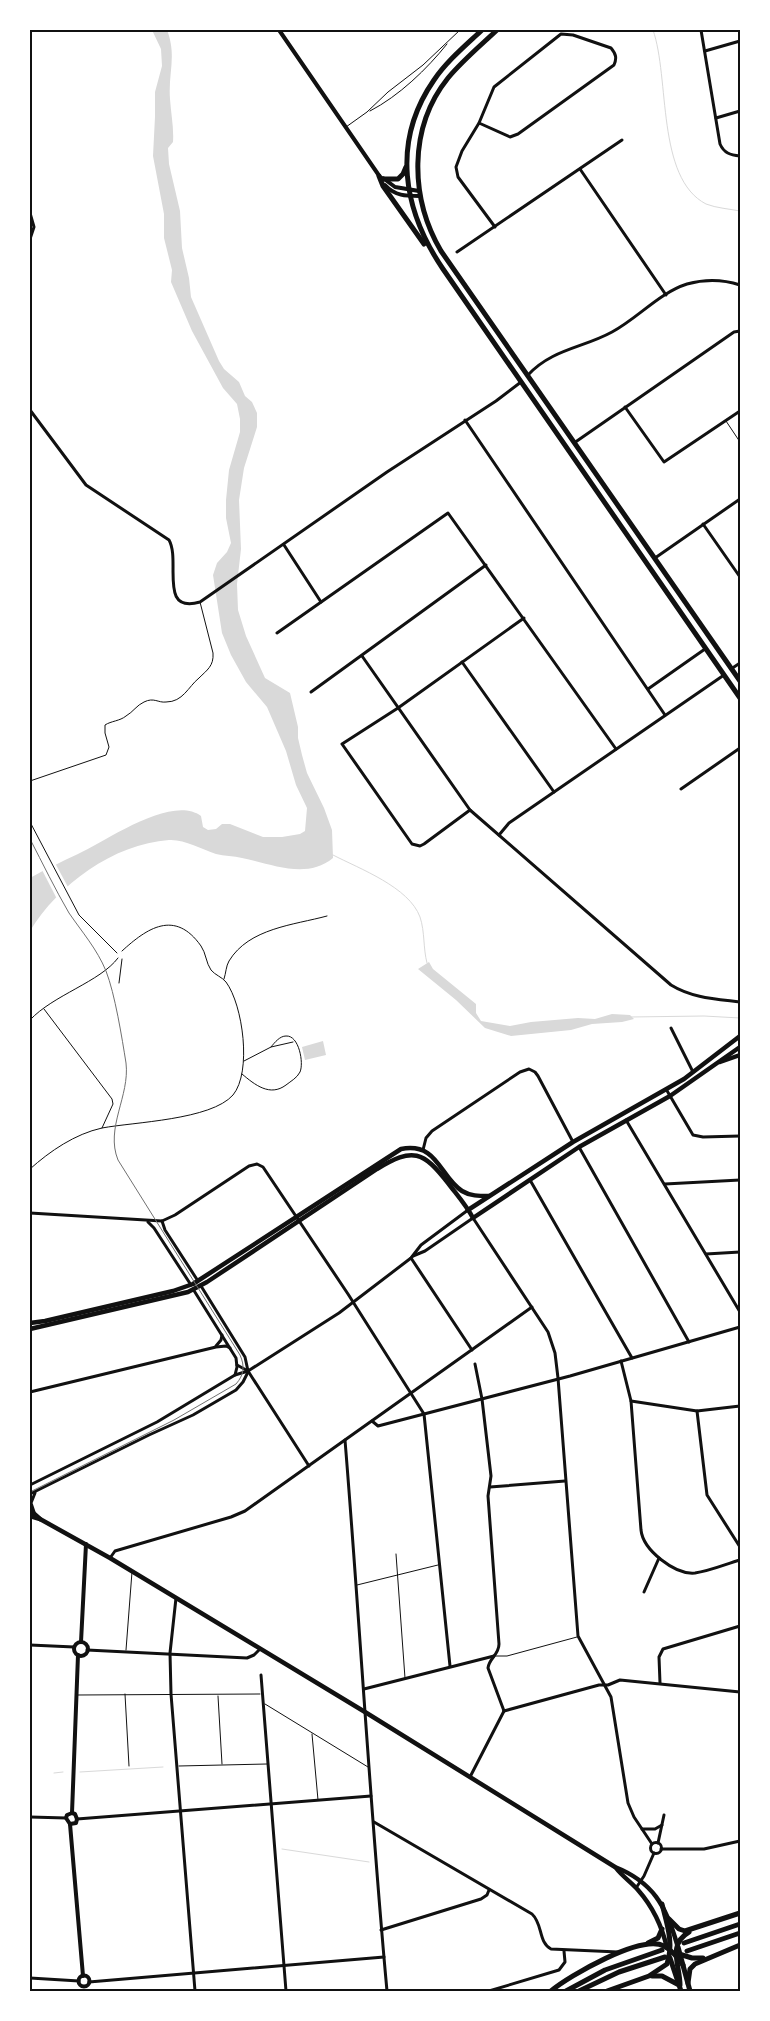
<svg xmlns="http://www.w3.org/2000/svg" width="770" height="2021" font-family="Roboto,sans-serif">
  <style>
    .water { fill: #d9d9d9 }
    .pier { fill: #fff }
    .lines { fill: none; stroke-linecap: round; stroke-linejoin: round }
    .stream { stroke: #d9d9d9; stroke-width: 1 }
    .service { stroke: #111; stroke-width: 1 }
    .minor { stroke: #111; stroke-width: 3 }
    .tertiary { stroke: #111; stroke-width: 4 }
    .secondary { stroke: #111; stroke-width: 4.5 }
    .primary { stroke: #111; stroke-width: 4.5 }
    .trunk { stroke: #111; stroke-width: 5 }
    .tram { stroke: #707070; stroke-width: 1 }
    .neatline { fill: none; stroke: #111; stroke-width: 2 }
  </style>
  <rect width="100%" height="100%" fill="#fff"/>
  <g class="water">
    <path d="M 152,30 L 167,30 C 177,56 168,73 170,99 C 171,114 174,128 173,142 L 168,148 L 169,164 L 180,211 L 182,248 L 189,278 L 191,297 L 219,361 L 224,369 L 239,382 L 245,396 L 252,402 L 257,413 L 257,427 L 244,468 L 239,500 L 241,549 L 237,584 L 238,610 L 246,636 L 265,678 L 290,693 L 298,727 L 298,738 L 302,755 L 307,773 L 324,808 L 332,830 L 333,858 C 306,880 272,864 242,858 C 234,856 224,856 216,854 C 201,849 184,839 169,840 C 113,844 58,885 30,931 L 30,878 C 46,869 61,862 78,854 C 105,842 171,794 201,816 L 203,827 L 208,830 L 216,829 L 222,824 L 230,824 L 263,837 L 282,837 L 300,834 L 305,831 L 307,808 L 296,785 L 286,751 L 267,707 L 246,682 L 231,655 L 222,633 L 213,575 L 217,563 L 227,552 L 231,543 L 226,518 L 226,500 L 229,470 L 240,432 L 240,419 L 237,404 L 223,388 L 192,331 L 171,282 L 172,270 L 164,238 L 164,214 L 153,156 L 155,117 L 155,92 L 162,66 L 161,49 Z"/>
    <polygon points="429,962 433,969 476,1004 476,1013 481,1021 510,1026 531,1022 578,1018 595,1019 612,1014 630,1015 634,1019 622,1022 592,1024 571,1030 511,1036 485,1028 456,1000 418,969"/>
    <polygon points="323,1041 326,1055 305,1060 302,1047"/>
  </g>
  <polygon class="pier" points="54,861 69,889 57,899 41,868"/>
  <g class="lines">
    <g class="stream">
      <path d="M 653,30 C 670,78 656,178 706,204 C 716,208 730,209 740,211"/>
      <path d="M 333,855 C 360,869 409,887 420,917 C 425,932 423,948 427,963"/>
      <polyline points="631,1017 704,1016 740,1018"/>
      <polyline points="80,1772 163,1767"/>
      <polyline points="54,1773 63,1772"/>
      <polyline points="282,1849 369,1862"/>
    </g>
    <g class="service">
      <path d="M 370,111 C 399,96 427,69 447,44"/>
      <polyline points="346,127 367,112 388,92 423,65 460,30"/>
      <polyline points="726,421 740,442"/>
      <path d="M 30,781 L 106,755 L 109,747 L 105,733 L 105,725 C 111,721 120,721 126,716 C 133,712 137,705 144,702 C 154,697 158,703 166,702 C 183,702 188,687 199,678 C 207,670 214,666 213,653 L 200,602"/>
      <polyline points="30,822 79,915 117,953"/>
      <path d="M 224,979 C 226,973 226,966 229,961 C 249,928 294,925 327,916"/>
      <polyline points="119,983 122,959"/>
      <polyline points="44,1009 112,1099 113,1104 102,1128"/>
      <path d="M 30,1020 C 53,995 100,982 118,958"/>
      <polyline points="244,1061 271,1047 293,1042"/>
      <path d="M 242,1074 C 255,1085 270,1097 286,1085 C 291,1081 297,1078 300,1072 C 304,1063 299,1035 286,1036 C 280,1036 275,1042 271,1047"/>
      <path d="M 30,1169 C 50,1151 75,1134 102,1128 C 134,1122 211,1120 233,1095 C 252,1072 243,1005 226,982 C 222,977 215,975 211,970 C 206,963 206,953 201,946 C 175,909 147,928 122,951"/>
      <polyline points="396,1554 405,1678"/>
      <polyline points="357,1585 438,1565"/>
      <polyline points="126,1650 132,1572"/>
      <polyline points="496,1656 507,1656 577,1637"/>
      <polyline points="125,1694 129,1766"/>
      <polyline points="77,1695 260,1694"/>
      <polyline points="218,1696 222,1764"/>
      <polyline points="265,1704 368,1767"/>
      <polyline points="312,1734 318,1800"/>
      <polyline points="179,1766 267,1764"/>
    </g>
    <g class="minor">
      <path d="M 701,30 L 720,144 C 724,153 730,155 740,156"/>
      <polyline points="705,51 740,41"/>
      <polyline points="716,118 740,111"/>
      <path d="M 479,123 L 510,137 L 518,134 L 614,65 C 617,58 616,54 611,48 L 573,35 L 561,34 L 494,87 L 479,123 L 462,151 L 456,167 L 458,177 L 495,227"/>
      <polyline points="580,169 666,295"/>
      <polyline points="30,213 34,227 30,239"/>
      <polyline points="457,252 622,140"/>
      <path d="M 528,375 C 552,349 583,348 612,332 C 638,318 659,293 687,284 C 705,279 722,279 740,285"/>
      <polyline points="625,407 664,462 740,411"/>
      <path d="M 30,410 L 86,485 L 169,540 C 181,561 158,614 200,602 L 387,472 L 496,401 L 521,382"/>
      <polyline points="465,420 665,715"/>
      <polyline points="574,443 734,332 740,331"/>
      <polyline points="703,524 740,577"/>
      <polyline points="284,545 321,602"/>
      <polyline points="655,558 740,499"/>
      <polyline points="277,633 448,513 616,749"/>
      <path d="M 362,656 L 470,810 L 671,985 C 692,998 716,999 740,1002"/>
      <polyline points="462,662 554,792"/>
      <polyline points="731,669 740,663"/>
      <polyline points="648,689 705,649"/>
      <polyline points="311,692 486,565"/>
      <polyline points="681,789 740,748"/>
      <polyline points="470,810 424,844 420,846 412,844 342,744 398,708 524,618"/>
      <polyline points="499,835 509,823 724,675"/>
      <polyline points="671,1028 693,1072"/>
      <polyline points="666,1089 693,1135 703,1137 740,1136"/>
      <polyline points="626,1120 740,1312"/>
      <polyline points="579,1147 689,1342"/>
      <polyline points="423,1150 426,1138 432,1131 520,1072 529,1069 535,1072 538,1076 573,1142"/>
      <polyline points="530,1180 632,1358"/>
      <polyline points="665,1184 740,1180"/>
      <polyline points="30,1213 162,1221 175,1215 249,1166 257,1164 263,1167 348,1294 424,1414 450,1666"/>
      <polyline points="162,1221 165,1230 198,1281"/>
      <polyline points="148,1222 154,1228 191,1285"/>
      <polyline points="706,1254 740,1252"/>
      <polyline points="413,1256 425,1251 473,1218 548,1332 555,1353 558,1378 578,1636 611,1697 628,1803 634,1817 652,1844"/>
      <polyline points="411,1258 472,1350"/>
      <polyline points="201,1286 245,1357 248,1371 309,1466"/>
      <polyline points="193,1289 236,1358 237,1367 235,1375"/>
      <polyline points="216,1346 221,1340 222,1335"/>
      <path d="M 621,1361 L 631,1401 L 641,1530 C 643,1550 675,1575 695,1573 C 710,1571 726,1564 740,1560"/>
      <path d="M 475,1364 L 482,1399 L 491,1476 L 488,1496 L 499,1644 C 499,1655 489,1658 488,1668 L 504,1711"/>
      <polyline points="237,1365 248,1371"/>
      <polyline points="30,1392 216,1347 226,1346 230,1348"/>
      <polyline points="631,1401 697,1411 740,1406"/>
      <polyline points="697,1411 707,1495 740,1547"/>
      <polyline points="372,1421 378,1426 570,1376 740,1327"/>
      <path d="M 345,1440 C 360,1624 370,1808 387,1991"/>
      <polyline points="30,1485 157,1422 235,1375 248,1371 339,1313 411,1258 421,1245 468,1210"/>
      <polyline points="490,1487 565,1481"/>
      <polyline points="30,1494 149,1435 193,1415 236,1390 243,1382 248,1372"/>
      <polyline points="34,1512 31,1503 35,1493"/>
      <polyline points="110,1558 115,1551 231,1517 245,1511 532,1307"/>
      <polyline points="644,1592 659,1558"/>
      <polyline points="176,1598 170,1653 171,1694 195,1991"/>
      <polyline points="30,1645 74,1647"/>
      <polyline points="87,1650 247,1658 254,1655 260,1649"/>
      <polyline points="261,1675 286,1991"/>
      <polyline points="660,1683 659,1657 663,1649 740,1626"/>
      <polyline points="364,1689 494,1656"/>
      <polyline points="504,1711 599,1685 608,1685 620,1680 740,1692"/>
      <polyline points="470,1777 504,1711"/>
      <polyline points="30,1817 66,1818"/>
      <polyline points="77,1819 371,1796"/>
      <path d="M 374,1822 L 532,1914 C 543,1924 538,1942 551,1949 L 618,1952"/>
      <polyline points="642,1829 655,1829 662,1825"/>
      <circle cx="656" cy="1848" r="5.5"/>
      <polyline points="658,1843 664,1815"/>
      <polyline points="661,1849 704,1849 740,1841"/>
      <polyline points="636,1888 644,1876 654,1853"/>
      <polyline points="381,1930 481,1899 487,1895 489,1890"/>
      <polyline points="30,1978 79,1981"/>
      <polyline points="89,1982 384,1957"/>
      <polyline points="489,1991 559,1970 565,1962 564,1951"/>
    </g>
    <g class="tertiary">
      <polyline points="279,30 380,177"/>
      <polyline points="383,178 395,187 419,191"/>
      <path d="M 385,185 C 395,196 406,196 419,196"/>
      <polyline points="81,1642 86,1544"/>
      <circle cx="81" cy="1649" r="7"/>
      <polyline points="72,1813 78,1655"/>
      <polyline points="70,1824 83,1976"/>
      <polyline points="70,1824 76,1823 77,1819 75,1814 72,1813"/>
      <polyline points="70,1824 66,1818 67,1815 72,1813"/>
      <circle cx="84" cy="1981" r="5.5"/>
    </g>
    <polyline class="secondary" points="720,1062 740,1055"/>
    <g class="primary">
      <polyline points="468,1210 573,1142 684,1079 740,1036"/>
      <path d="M 30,1323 L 45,1321 L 173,1291 L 193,1284 L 401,1149 C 438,1142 439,1176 462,1191 C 470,1196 479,1196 489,1196"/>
      <path d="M 30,1329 L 188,1292 L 207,1282 L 377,1169 C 413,1147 423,1151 448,1183 C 457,1195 466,1205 473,1218 L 579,1147 L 670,1096 L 740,1047"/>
      <polyline points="30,1510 40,1519"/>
      <path d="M 30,1516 L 40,1519 L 110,1558 L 365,1712 L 615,1867 C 653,1882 666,1906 677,1944"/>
      <path d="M 616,1868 C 622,1876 631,1882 638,1890 C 653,1907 662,1926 667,1948"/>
    </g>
    <g class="trunk">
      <path d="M 482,30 C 465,46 447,61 434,80 C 391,142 403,210 443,269 L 740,698"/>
      <path d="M 497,30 C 480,46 462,61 448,78 C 408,128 410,198 441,251 L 740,681"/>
      <polyline points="379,176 383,186 424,244"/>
      <polyline points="384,179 398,179 403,174 406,167"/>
      <polyline points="669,1919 679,1929 685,1931 740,1913"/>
      <polyline points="648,1943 658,1938 662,1929"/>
      <polyline points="684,1943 740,1924"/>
      <polyline points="678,1947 690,1991"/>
      <polyline points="687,1951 740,1933"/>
      <polyline points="679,1954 692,1958 703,1958"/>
      <polyline points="670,1958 681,1991"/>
      <polyline points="652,1976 662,1976 679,1985"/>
      <polyline points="688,1983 690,1969 695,1964 740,1945"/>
      <path d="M 680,1985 C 680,1965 667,1945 689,1932"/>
      <path d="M 551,1991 C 569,1976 641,1934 664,1946 C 672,1950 678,1958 683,1965"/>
      <polyline points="566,1991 605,1970 662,1950"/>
      <polyline points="579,1991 619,1972 665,1957"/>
      <path d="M 607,1991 L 649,1976 L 667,1964 C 674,1943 667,1924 662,1904"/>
    </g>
    <path class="tram" d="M 30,839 C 43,864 55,889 69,913 C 82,932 97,949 106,971 C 115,994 122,1038 126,1063 C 130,1096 105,1128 118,1160 L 240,1355 C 245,1366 244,1375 236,1384 L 174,1420 L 30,1492"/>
  </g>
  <rect width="770" height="2021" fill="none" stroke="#ffffff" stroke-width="62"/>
  <rect x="31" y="31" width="708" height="1959" class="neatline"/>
</svg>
